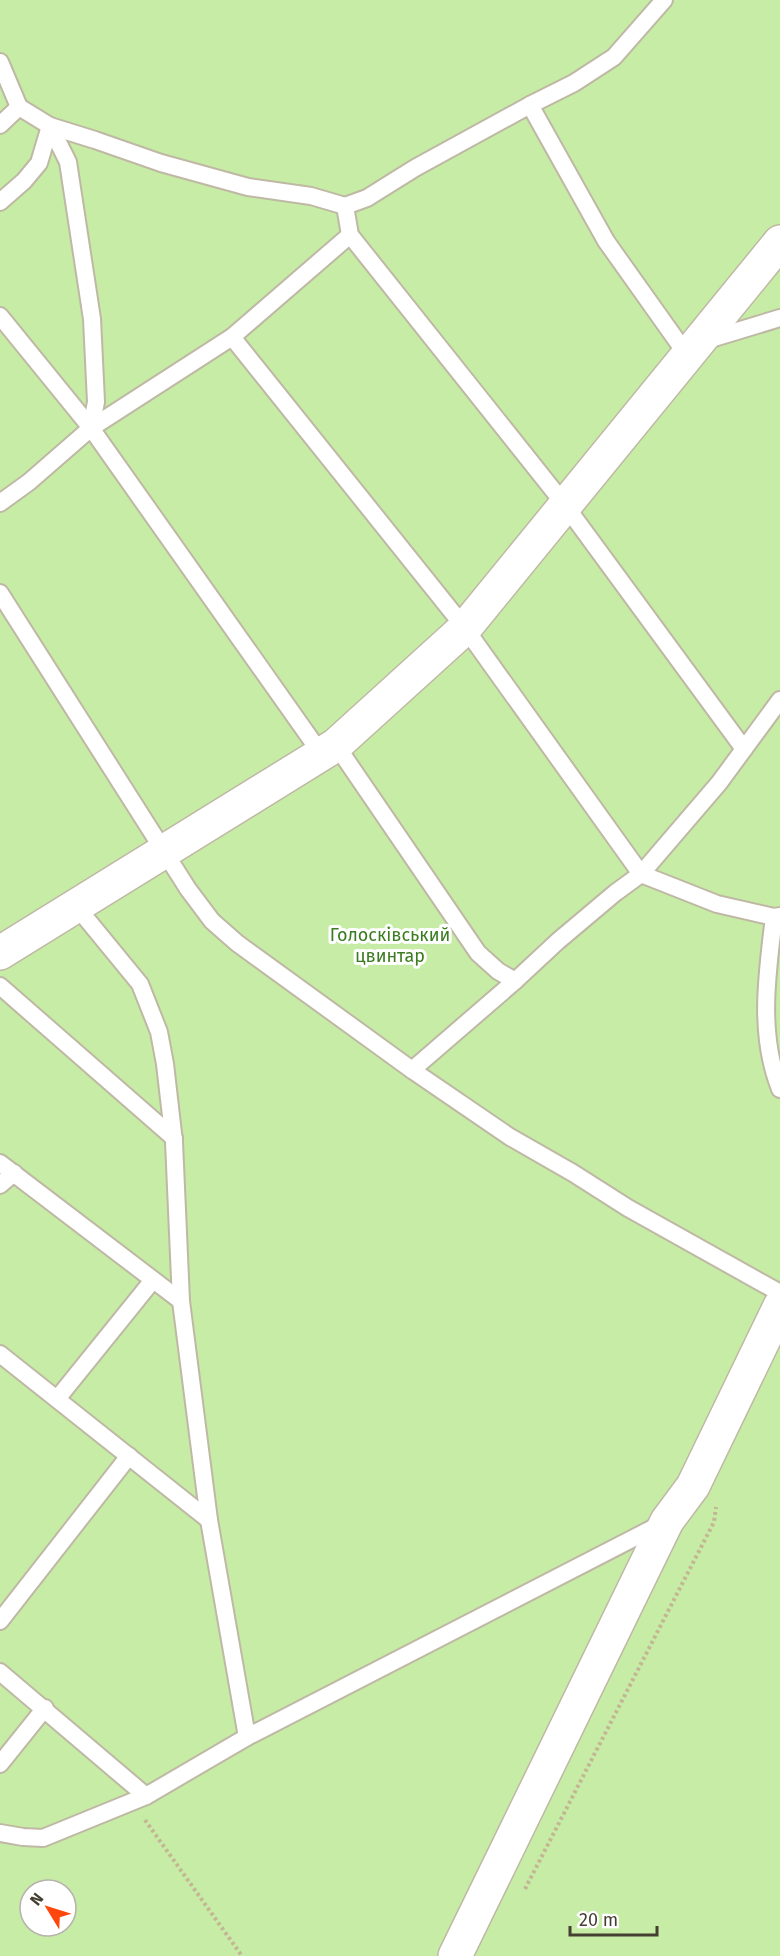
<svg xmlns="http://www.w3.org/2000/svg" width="780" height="1956" font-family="'Fira Sans',sans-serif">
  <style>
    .green { fill: #c7eca6; fill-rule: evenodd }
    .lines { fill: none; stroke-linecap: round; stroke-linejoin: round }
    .service-casing { stroke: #bfb8a4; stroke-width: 20 }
    .minor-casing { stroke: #bfb8a4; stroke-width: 36 }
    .path { stroke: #c3b694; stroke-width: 4; stroke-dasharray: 3 3; stroke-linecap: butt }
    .service { stroke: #fff; stroke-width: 16 }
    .minor { stroke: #fff; stroke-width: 33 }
    .labels { text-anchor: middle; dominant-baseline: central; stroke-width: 6; stroke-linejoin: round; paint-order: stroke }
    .park-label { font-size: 18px; fill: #3b7c20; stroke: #fff }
  </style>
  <rect width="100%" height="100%" fill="#f3efe2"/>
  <path class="green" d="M 0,0 L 780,0 L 780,1956 L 0,1956 ZM 30,1890 L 66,1890 L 66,1926 L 30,1926 Z"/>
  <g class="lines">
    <g class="service-casing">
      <g id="service">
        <polyline points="0,62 19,107"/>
        <polyline points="530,105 574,83 614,57 664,0"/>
        <polyline points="0,125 19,107 50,126 95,140 161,163 248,187 311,196 345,206 350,235 565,505 744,749"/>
        <polyline points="50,126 68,162 92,319 96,402 91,428"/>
        <polyline points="0,202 24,181 39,163 50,126"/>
        <polyline points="345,206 367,198 415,168 530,105 606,241 687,355"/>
        <polyline points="0,316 91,428 322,755"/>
        <polyline points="232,337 465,628 641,874 717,904 774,917 780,916"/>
        <polyline points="704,341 780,318"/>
        <polyline points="0,503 29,482 91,428 232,337 350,235"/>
        <polyline points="0,593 188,889 212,921 237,943 412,1070 510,1137 573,1173 628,1208 780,1293"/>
        <polyline points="336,745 478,953 498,971 515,981"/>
        <polyline points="76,906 140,984 159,1032 165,1064 174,1142 181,1301 209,1520 247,1737"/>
        <path d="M 774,917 C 767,974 758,1034 780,1089"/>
        <polyline points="0,986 174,1138"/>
        <polyline points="412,1070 515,981 558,941 615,893 641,874 719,783 780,700"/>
        <polyline points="0,1163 181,1301"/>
        <polyline points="0,1185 14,1173"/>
        <polyline points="0,1354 209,1520"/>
        <polyline points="57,1399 153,1280"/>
        <polyline points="0,1621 129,1456"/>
        <polyline points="0,1672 146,1796"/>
        <polyline points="0,1764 45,1708"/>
        <polyline points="0,1833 23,1837 43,1838 146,1796 247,1737 661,1524"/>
      </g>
    </g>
    <g class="minor-casing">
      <g id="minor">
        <polyline points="0,953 336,745 465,628 780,242"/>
        <polyline points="455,1956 667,1521 693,1486 780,1306"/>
      </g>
    </g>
    <g class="path">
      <polyline points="145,1820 242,1956"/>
      <polyline points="525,1889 714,1522 716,1507"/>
    </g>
    <use href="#service" class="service"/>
    <use href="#minor" class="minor"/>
  </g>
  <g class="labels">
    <g class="park-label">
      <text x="390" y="935">Голосківський<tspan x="390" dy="21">цвинтар</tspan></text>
    </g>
  </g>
  <g transform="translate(48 1908) rotate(308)"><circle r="28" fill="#ffffff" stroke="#b5b2ad" stroke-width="1.5"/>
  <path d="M0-4.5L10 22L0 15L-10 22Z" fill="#ff460d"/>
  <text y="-9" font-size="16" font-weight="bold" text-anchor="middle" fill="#453f32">N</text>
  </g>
  <path d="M570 1926v9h87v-9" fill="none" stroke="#453f32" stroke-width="3"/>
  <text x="579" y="1926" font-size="18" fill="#453f32" stroke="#ffffff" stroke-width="4.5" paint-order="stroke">20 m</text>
</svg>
